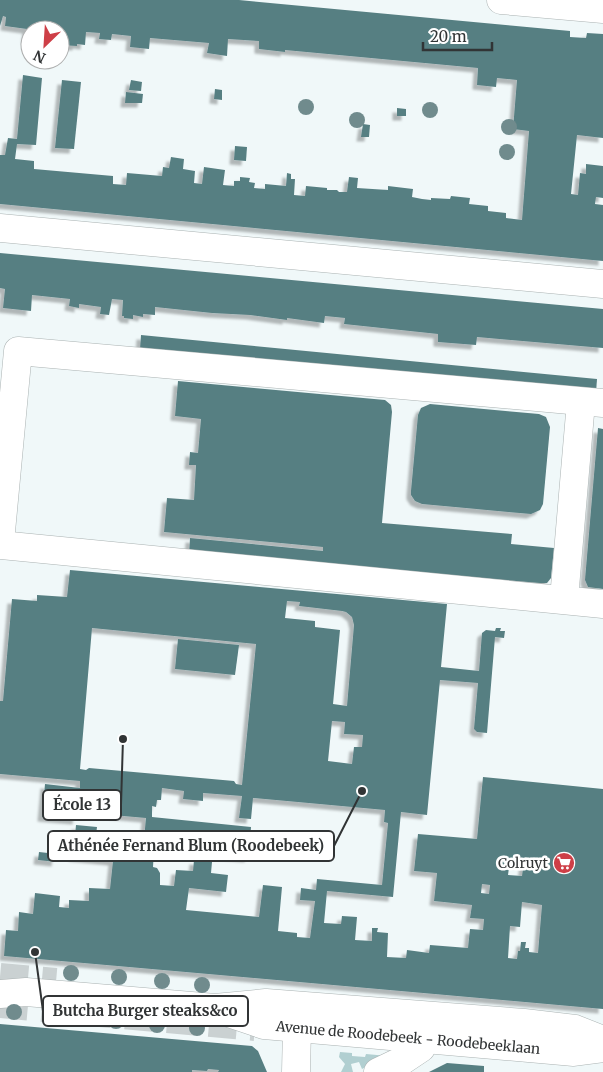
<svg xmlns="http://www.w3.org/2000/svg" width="603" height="1072" font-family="Merriweather,serif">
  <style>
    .green { fill: #b1cfd1 }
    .building { fill: #577f82; fill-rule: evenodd; filter: url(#shadow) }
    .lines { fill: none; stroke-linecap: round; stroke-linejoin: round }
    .highway-tunnel { stroke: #cad1d2; stroke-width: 28; stroke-dasharray: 28 14; stroke-linecap: butt }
    .minor-casing { stroke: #aab2b2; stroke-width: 29 }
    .major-casing { stroke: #aab2b2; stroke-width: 29 }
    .minor { stroke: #fff; stroke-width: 28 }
    .major { stroke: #fff; stroke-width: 28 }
    .tree { fill: #708b8d }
    .labels { text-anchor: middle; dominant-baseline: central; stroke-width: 5; stroke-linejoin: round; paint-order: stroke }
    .poi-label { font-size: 14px; fill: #313435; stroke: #fff; text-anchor: end }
    .street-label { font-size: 14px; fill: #313435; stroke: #fff }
    .leader { fill: none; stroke: #313435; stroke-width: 2 }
    .callout-dot { fill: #313435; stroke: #fff; stroke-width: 2 }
    .callout { fill: #fff; stroke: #313435; stroke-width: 2 }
    .callout-label { font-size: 15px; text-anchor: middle; font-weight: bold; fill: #313435 }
  </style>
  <defs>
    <filter id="shadow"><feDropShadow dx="-4.5" dy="4.5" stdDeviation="1" flood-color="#0004"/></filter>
  </defs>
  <rect width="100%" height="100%" fill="#f0f8f9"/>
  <polygon class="green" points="340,1052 352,1053 352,1056 365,1057 366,1054 388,1056 362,1069 359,1062 351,1064 353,1072 341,1072 345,1064 339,1057"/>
  <g class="building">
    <polygon points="0,0 239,0 570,31 570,37 586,38 587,33 603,34 603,138 577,135 571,194 578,195 580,173 586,174 586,164 603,166 603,198 596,197 595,204 603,205 603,261 0,204 0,155 5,155 8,138 17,139 23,75 42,78 36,145 17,144 15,159 34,161 34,169 113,176 113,184 126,185 127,173 162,176 163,167 169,168 171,157 184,159 183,169 195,171 194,183 202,184 204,167 225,170 223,185 234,186 234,181 240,181 240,177 250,178 249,182 255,183 254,188 265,189 265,184 286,186 287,173 291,174 291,179 295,179 294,195 305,196 306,186 327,188 327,190 337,190 339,192 347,192 349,177 358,178 357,188 388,190 388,186 413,189 412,197 422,199 431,200 431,198 450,199 451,196 470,198 469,204 488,206 488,211 506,213 506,218 522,220 529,131 513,129 517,80 497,78 496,87 477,85 478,68 285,50 285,52 259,49 259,41 228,39 227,56 207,53 209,43 150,38 149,49 130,47 131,36 112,34 111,40 99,39 100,33 86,32 85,45 77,44 77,46 60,45 60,30 30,30 30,39 26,39 27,29 5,26 6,17 3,16 0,26"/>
    <polygon points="62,80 81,82 74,149 55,148"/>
    <polygon points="131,80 142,82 141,91 129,90"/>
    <polygon points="215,89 222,90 222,100 214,99"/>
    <polygon points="126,92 143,94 142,103 125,103"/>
    <polygon points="397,108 406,109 406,116 397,116"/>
    <polygon points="363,124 370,125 369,137 361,137"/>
    <polygon points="235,146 247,147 246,161 234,160"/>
    <polygon points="0,253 603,309 603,348 477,337 476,345 438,342 438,334 344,324 345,318 325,316 324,323 287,318 287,320 250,315 212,313 155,307 155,315 143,314 143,317 133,315 133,319 124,318 124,316 122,316 123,300 112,299 109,315 100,314 101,307 79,304 79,308 69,306 70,299 32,295 31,311 3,308 5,289 0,288"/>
    <polygon points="141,335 597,379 596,393 140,350"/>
    <polygon points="178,381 385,400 391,405 392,412 382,523 512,534 511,544 554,548 551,578 547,583 540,583 323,564 189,555 190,538 323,551 323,547 164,532 167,498 194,500 196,465 189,465 190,452 198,453 201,419 175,416"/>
    <polygon points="430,404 539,414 546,417 550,427 543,504 540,510 531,514 422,504 415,501 411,495 411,491 418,415 421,408"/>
    <polygon points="598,428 603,429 603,589 588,587 585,580"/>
    <path d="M 70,570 L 447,604 L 441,667 L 479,671 L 482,633 L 486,630 L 495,631 L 496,628 L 501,628 L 500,631 L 505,631 L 504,638 L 495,637 L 487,733 L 477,732 L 474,729 L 478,683 L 440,680 L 427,815 L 401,812 L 393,897 L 327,891 L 324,923 L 341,924 L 342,916 L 357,917 L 355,940 L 372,941 L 372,928 L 378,928 L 377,932 L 388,933 L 387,957 L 406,958 L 407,950 L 429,953 L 430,945 L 468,948 L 470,929 L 483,930 L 484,919 L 470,918 L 472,905 L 434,901 L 437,873 L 414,871 L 418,834 L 477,839 L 483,777 L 603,789 L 603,1009 L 4,956 L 6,930 L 18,931 L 19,912 L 33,914 L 35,893 L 60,896 L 59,907 L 69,908 L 69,900 L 89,901 L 89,888 L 110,889 L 113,861 L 73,857 L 76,825 L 97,827 L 96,835 L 144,839 L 146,818 L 78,812 L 77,820 L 42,817 L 45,784 L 80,788 L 80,781 L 0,774 L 0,701 L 3,701 L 12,599 L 37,601 L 37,595 L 67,597 ZM 287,601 L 300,602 L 299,606 L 342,611 L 346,612 L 352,617 L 354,625 L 347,706 L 333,704 L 340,630 L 315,627 L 315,621 L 285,618 ZM 92,628 L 256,644 L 242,785 L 236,784 L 234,781 L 89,768 L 86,770 L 80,769 ZM 332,721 L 345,722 L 344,734 L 363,735 L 362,747 L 354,747 L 352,764 L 328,761 ZM 162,788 L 184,791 L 183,799 L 203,801 L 203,793 L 242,796 L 239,818 L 251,819 L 253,798 L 385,810 L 384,822 L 388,823 L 382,885 L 317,879 L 316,890 L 301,888 L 300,900 L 315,901 L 310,938 L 297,937 L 297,933 L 278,931 L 282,887 L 263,885 L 259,917 L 186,910 L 189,888 L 226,892 L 228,875 L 211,873 L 212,862 L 194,860 L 193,871 L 176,870 L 174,886 L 160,885 L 160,873 L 157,868 L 153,867 L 154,849 L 249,858 L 251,827 L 152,817 L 152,806 L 156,807 L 157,800 L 161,800 ZM 510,860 L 524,861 L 522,876 L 508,875 ZM 482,884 L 490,885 L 489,894 L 481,893 ZM 522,902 L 542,905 L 538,953 L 529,952 L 529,948 L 525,948 L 526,942 L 521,942 L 520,951 L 518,951 L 517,959 L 508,958 L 510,926 L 520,927 Z"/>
    <polygon points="178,639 239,645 235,675 175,669"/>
    <polygon points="39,852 57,854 56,862 38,860"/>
    <polygon points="0,1024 252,1046 258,1051 267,1072 218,1072 219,1070 208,1069 207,1071 192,1070 192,1072 0,1072"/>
    <polygon points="447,1063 484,1066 484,1072 429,1072"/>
  </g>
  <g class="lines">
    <g class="highway-tunnel">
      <polyline points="0,977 56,982"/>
      <polyline points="0,1004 255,1027"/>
    </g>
    <g class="minor-casing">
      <g id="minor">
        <polyline points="501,0 603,9"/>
        <polyline points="0,228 603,284"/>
        <polyline points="0,542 18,351 603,403"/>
        <polyline points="0,545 603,604"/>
        <polyline points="564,599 581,402"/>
        <polyline points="296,1072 297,1028 312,1008"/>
        <polyline points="378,1072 403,1060 421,1048 423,1039 414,1021"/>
      </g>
    </g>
    <g class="major-casing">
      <g id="major">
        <polyline points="0,994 26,992 215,1008 266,1003 524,1023 575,1029 603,1040"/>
        <path id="s1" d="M 223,1011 L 264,1025 L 574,1052 L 603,1048"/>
      </g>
    </g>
    <use href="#minor" class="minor"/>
    <use href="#major" class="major"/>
  </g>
  <g class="tree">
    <circle cx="306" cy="107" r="8"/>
    <circle cx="430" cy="110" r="8"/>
    <circle cx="357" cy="120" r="8"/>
    <circle cx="509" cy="127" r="8"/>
    <circle cx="507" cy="152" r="8"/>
    <circle cx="71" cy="973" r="8"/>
    <circle cx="119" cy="977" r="8"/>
    <circle cx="162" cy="981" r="8"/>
    <circle cx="202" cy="985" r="8"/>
    <circle cx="14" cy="1012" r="8"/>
    <circle cx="116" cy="1021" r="8"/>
    <circle cx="157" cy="1025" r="8"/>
    <circle cx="197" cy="1028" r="8"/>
  </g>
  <defs>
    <g id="supermarket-disc" transform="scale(1.125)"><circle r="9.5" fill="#ce3f47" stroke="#fff"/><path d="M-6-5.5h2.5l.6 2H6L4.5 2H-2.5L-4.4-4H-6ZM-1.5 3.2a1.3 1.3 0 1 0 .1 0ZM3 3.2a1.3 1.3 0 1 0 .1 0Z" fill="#fff"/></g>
  </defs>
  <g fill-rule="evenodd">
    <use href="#supermarket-disc" x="564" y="863"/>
  </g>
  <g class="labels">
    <g class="poi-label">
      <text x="548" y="863">Colruyt</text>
    </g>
    <g class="street-label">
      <text stroke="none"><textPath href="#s1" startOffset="188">Avenue de Roodebeek - Roodebeeklaan</textPath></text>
    </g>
  </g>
  <path class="leader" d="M123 739L121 805M362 791L334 846M35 952L43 1011"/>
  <g class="callout-dot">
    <circle cx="123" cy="739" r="5"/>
    <circle cx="362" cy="791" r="5"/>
    <circle cx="35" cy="952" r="5"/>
  </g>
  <g class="callout">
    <rect x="43" y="790" width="78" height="30" rx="5"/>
    <rect x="48" y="831" width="286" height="30" rx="5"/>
    <rect x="43" y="996" width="205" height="30" rx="5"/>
  </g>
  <g class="callout-label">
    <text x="82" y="810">École 13</text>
    <text x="191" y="851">Athénée Fernand Blum (Roodebeek)</text>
    <text x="145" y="1016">Butcha Burger steaks&amp;co</text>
  </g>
  <g transform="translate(45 45) rotate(205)"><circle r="24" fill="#ffffff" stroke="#adaeae"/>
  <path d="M0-4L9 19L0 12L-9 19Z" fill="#ce3f47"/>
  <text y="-8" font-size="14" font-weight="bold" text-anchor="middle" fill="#313435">N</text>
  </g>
  <path d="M423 42v8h69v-8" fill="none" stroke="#313435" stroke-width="2.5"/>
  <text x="430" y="42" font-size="15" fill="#313435" stroke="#ffffff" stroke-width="4" paint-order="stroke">20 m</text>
</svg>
